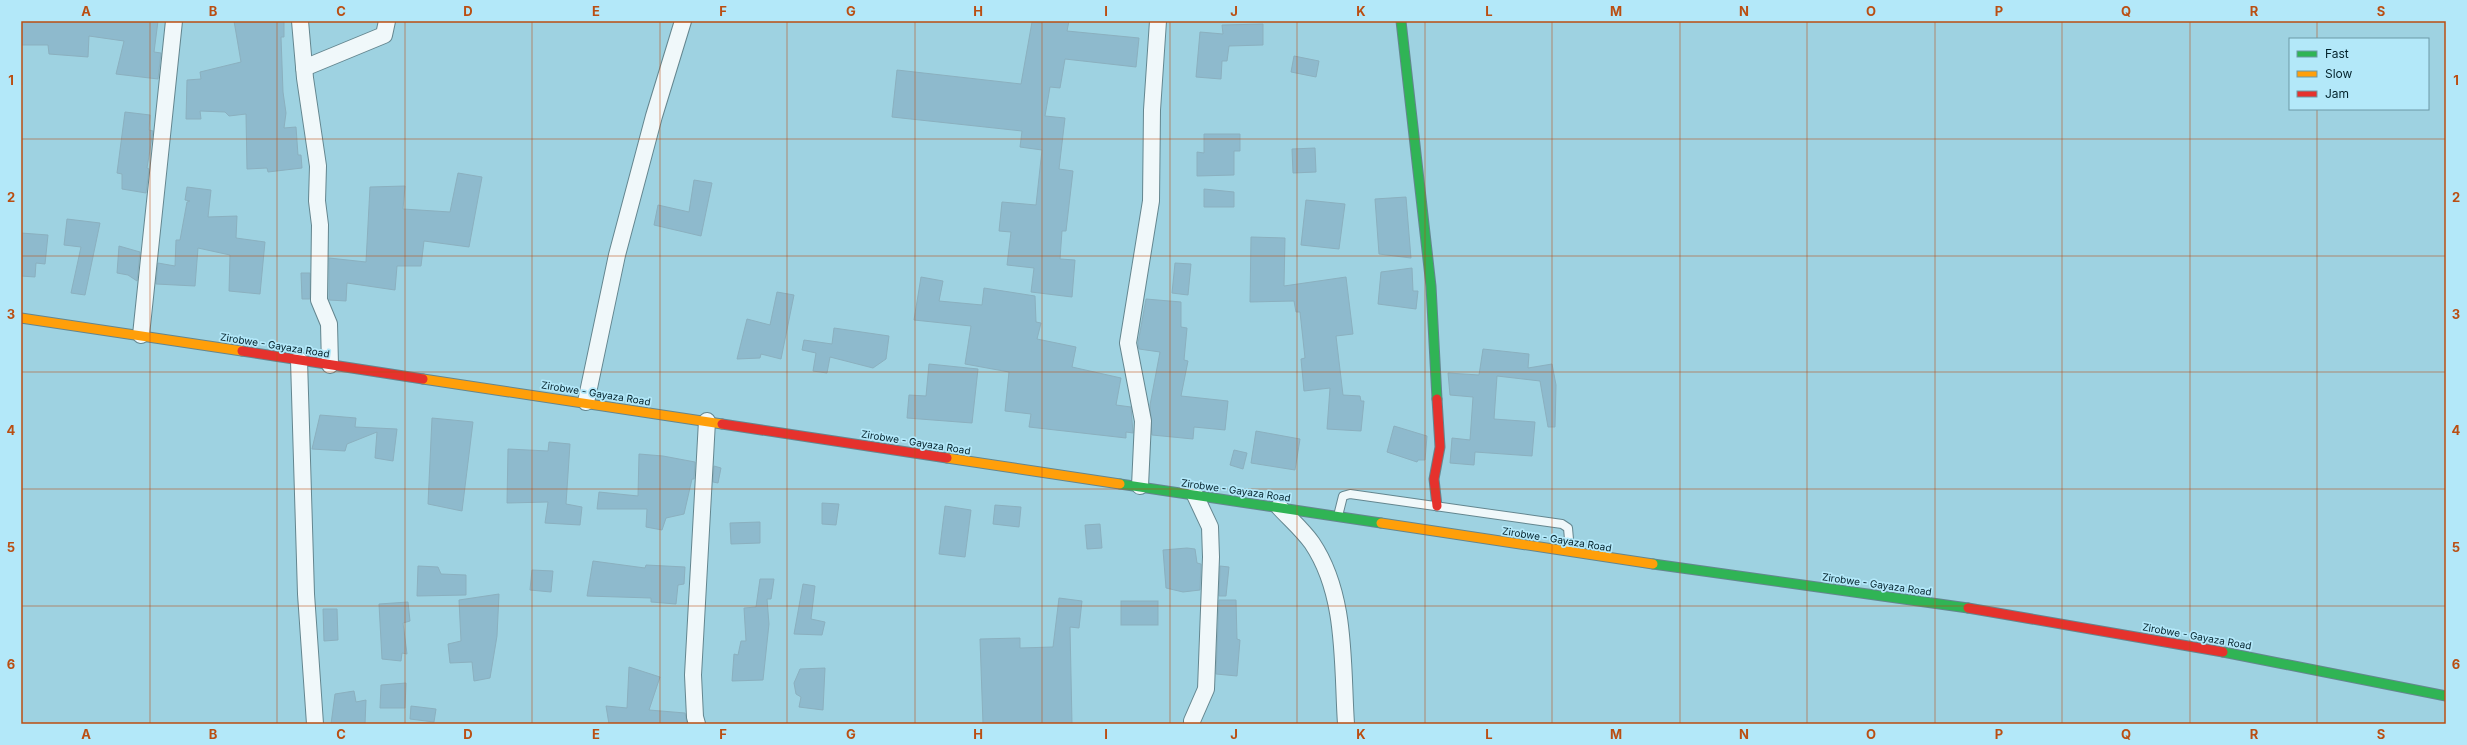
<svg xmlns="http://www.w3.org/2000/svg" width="2467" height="745" font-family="Inter,sans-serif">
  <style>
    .building { fill: #8ebacd; stroke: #8bb0bf }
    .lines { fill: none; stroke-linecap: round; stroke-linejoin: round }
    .lane-casing { stroke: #64868f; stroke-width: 10 }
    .street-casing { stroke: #64868f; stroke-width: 18 }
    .fast-casing { stroke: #64868f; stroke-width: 11 }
    .slow-casing { stroke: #64868f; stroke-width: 11 }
    .jam-casing { stroke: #64868f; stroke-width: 11 }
    .lane { stroke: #f0f8fa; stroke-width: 8 }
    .street { stroke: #f0f8fa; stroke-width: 16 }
    .fast { stroke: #30b455; stroke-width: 9 }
    .slow { stroke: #ff9f0a; stroke-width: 9 }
    .jam { stroke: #e5322d; stroke-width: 9 }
    .grid { fill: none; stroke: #ba4e12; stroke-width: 1; stroke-opacity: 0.55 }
    .labels { text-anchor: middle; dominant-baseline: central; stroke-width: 3.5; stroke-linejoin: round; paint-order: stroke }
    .street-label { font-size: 10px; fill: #03222b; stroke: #b3e8f9 }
    .neatline { fill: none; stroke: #ba4e12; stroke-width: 1.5 }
    .grid-label { font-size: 13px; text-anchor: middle; font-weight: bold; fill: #ba4e12 }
  </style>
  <rect width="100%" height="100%" fill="#9ed2e1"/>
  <g class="building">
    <polygon points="21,21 158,21 154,52 161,53 158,79 116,74 124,41 89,36 88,57 49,54 48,45 21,45"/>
    <polygon points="234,21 284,21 284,37 281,37 283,92 286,113 284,128 296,127 298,155 301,155 302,168 268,172 267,168 247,169 246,114 229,116 225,112 200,111 201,119 186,119 187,80 201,79 200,72 241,62"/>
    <polygon points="1042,21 1069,21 1067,31 1139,38 1136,67 1065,59 1060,88 1050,87 1045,116 1065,118 1059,169 1073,171 1066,231 1062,231 1060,259 1075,260 1072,297 1031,292 1034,268 1007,265 1011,232 999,231 1002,202 1036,205 1042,150 1020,147 1022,131 892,117 897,70 1021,84 1032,22 1042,23"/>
    <polygon points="1263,24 1263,45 1229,46 1227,61 1222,61 1221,79 1196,77 1200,32 1223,34 1222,25"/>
    <polygon points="1294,56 1319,61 1316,77 1291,72"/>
    <polygon points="125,112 150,115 149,130 153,131 147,168 149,169 146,193 122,189 122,174 117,173"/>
    <polygon points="1204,134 1240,134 1240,151 1234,151 1234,175 1197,176 1197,152 1204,153"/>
    <polygon points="1315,148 1316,172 1293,173 1292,149"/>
    <polygon points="458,173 482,177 469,247 424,241 421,266 397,266 395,290 347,283 346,301 329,300 329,258 366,262 370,187 405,186 403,209 450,212"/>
    <polygon points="694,180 712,183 701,236 654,225 658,205 689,212"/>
    <polygon points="187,187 211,190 208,217 237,216 236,238 265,242 260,294 229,291 230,255 198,248 195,286 156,284 158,263 175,266 176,240 180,240 187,202 190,201 185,200"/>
    <polygon points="1204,189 1234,192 1234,207 1204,207"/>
    <polygon points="1406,197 1411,258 1379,254 1375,199"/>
    <polygon points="1306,200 1345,204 1339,249 1301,245"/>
    <polygon points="67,219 100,223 85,295 71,293 81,247 64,245"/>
    <polygon points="21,233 48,235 45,264 36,263 35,277 21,276"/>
    <polygon points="1251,237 1285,238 1284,286 1346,277 1353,334 1336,336 1343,395 1360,396 1361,401 1364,401 1361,431 1327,429 1330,388 1304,391 1301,359 1305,358 1300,312 1296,312 1294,301 1250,302"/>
    <polygon points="119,246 140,252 137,281 128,275 117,273"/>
    <polygon points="1175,263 1191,264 1188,295 1172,293"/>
    <polygon points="1412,268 1413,291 1418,291 1416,309 1378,304 1381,272"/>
    <polygon points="301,273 310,273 310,299 302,299"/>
    <polygon points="921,277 943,281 939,301 982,305 984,288 1035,296 1036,322 1041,323 1037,339 1076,347 1072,367 1121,378 1116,405 1131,407 1133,433 1126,432 1126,438 1029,427 1031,414 1005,411 1009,372 965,364 971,326 914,320"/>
    <polygon points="777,292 794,295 781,359 761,354 760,358 737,359 747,319 770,325"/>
    <polygon points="1146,299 1181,302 1181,327 1187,328 1184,360 1188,361 1181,396 1228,401 1225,430 1194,427 1193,439 1152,435 1150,405 1160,352 1139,349 1138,343"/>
    <polygon points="834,328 889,336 886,359 873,368 830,357 827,373 813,371 816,353 802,350 804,340 832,344"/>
    <polygon points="1483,349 1529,354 1528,368 1552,364 1556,385 1555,427 1548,427 1540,381 1497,376 1494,419 1535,422 1532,456 1475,452 1474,465 1450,463 1452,438 1470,440 1473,397 1450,395 1448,373 1479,375"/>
    <polygon points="929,364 978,369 972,423 907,418 909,395 926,396"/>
    <polygon points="320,415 356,418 355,427 397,429 393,461 375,458 377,432 347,444 345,451 312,449"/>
    <polygon points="432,418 473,422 462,511 428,504"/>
    <polygon points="1394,426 1427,436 1425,460 1418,460 1417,462 1387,452"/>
    <polygon points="1256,431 1300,439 1295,470 1251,463"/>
    <polygon points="549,442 570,444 566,504 582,507 580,525 545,523 548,502 507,503 508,449 548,451"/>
    <polygon points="1234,450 1247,453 1243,469 1230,465"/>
    <polygon points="639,454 663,456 695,462 694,479 692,479 684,514 666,518 662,530 646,527 647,509 597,509 599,492 638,496"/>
    <polygon points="714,466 721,468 718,483 713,482"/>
    <polygon points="822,503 839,504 836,525 822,524"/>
    <polygon points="995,505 1021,507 1019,527 993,524"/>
    <polygon points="945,506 971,510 965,557 939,554"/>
    <polygon points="760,522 760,543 731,544 730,523"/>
    <polygon points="1100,524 1102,548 1087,549 1085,525"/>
    <polygon points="1187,548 1195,549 1197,563 1201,564 1200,590 1183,592 1166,588 1163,550"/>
    <polygon points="593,561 645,568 646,565 685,567 684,584 678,585 676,604 651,602 651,598 587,596"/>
    <polygon points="418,566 438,567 441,574 466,575 466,595 417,596"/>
    <polygon points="1220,566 1229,567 1226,596 1219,596"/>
    <polygon points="532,570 553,571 551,592 530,590"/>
    <polygon points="760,579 774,579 771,599 767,599 769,624 763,680 732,681 734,654 738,655 741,641 746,641 744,608 756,607"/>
    <polygon points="803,584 815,586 811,619 825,622 822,635 794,634"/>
    <polygon points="499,594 497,636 490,678 474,681 472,662 450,663 448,644 461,641 459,600"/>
    <polygon points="1059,598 1082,601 1079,628 1070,627 1072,724 983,724 980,639 1020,638 1020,648 1053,647"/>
    <polygon points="1219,600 1236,600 1237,639 1240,640 1237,676 1216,674"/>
    <rect x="1121" y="601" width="37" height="24"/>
    <polygon points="408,602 410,621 403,623 407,654 402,653 401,661 382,659 379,604"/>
    <polygon points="323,609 337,609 338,640 324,641"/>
    <polygon points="629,667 660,677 649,710 685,713 687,724 609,724 606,706 627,708"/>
    <polygon points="825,668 823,710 799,707 801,697 796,694 794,683 800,669"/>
    <polygon points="406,683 405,708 380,708 381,685"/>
    <polygon points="354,691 356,702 366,700 365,724 331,724 335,694"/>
    <polygon points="411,706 436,709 434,722 410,719"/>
  </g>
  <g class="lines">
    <g class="lane-casing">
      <polyline id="lane" points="1338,516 1343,496 1350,494 1562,524 1568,528 1570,551"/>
    </g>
    <g class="street-casing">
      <g id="street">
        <polyline points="300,21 305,78 318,166 317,201 320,225 319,300 329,324 330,365"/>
        <polyline points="304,68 384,35 387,21"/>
        <polyline points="141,335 174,21"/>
        <polyline points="299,360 306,594 315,724"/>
        <polyline points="586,402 617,255 654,116 683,21"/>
        <polyline points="1140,486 1143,421 1128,343 1151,201 1152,110 1158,21"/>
        <path d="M 1279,507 C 1289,518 1303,530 1312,543 C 1347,595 1342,664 1346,724"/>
        <polyline points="1192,721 1206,689 1211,557 1210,527 1195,495"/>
        <polyline points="697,724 695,717 693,675 707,421"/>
      </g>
    </g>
    <g class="fast-casing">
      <g id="fast">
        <polyline points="1401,21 1431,286 1437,399"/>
        <polyline points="1120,484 1381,523"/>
        <polyline points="1653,564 1968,608"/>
        <polyline points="2223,652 2446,696"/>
      </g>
    </g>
    <g class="slow-casing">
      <g id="slow">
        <polyline points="21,318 242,351"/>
        <polyline points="423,379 722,424"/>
        <polyline points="947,458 1120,484"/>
        <polyline points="1381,523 1653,564"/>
      </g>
    </g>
    <g class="jam-casing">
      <g id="jam">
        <polyline points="242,351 423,379"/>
        <polyline points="722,424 947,458"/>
        <polyline points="1437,506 1434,479 1440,447 1437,399"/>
        <polyline points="1968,608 2223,652"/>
      </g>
    </g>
    <use href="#lane" class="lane"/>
    <use href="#street" class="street"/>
    <use href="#fast" class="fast"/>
    <use href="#slow" class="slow"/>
    <use href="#jam" class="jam"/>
  </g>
  <path class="grid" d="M 150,21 L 150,724M 277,21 L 277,724M 405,21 L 405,724M 532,21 L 532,724M 660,21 L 660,724M 787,21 L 787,724M 915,21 L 915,724M 1042,21 L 1042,724M 1170,21 L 1170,724M 1297,21 L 1297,724M 1425,21 L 1425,724M 1552,21 L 1552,724M 1680,21 L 1680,724M 1807,21 L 1807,724M 1935,21 L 1935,724M 2062,21 L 2062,724M 2190,21 L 2190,724M 2317,21 L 2317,39M 2317,109 L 2317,724M 21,139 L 2446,139M 21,256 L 2446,256M 21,372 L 2446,372M 21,489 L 2446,489M 21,606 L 2446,606"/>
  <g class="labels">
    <g class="street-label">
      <text transform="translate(275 345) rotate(9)">Zirobwe - Gayaza Road</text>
      <text transform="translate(596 393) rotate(9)">Zirobwe - Gayaza Road</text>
      <text transform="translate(916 442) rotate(9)">Zirobwe - Gayaza Road</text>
      <text transform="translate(1236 490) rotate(8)">Zirobwe - Gayaza Road</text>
      <text transform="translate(1557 539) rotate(9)">Zirobwe - Gayaza Road</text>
      <text transform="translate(1877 584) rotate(8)">Zirobwe - Gayaza Road</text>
      <text transform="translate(2197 636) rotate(10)">Zirobwe - Gayaza Road</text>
    </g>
  </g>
  <rect width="2467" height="745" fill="none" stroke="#b3e8f9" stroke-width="44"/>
  <rect x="2289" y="38" width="140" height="72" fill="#b3e8f9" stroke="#6d99a7"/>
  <rect x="2297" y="51" width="20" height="6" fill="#30b455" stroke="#6d99a7"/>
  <text x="2325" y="58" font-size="12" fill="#03222b">Fast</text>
  <rect x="2297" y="71" width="20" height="6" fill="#ff9f0a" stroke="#6d99a7"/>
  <text x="2325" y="78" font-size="12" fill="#03222b">Slow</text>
  <rect x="2297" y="91" width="20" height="6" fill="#e5322d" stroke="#6d99a7"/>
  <text x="2325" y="98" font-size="12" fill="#03222b">Jam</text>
  <rect x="22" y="22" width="2423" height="701" class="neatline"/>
  <g class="grid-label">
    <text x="86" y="16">A</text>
    <text x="213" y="16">B</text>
    <text x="341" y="16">C</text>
    <text x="468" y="16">D</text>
    <text x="596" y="16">E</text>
    <text x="723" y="16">F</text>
    <text x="851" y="16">G</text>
    <text x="978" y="16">H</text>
    <text x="1106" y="16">I</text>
    <text x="1234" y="16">J</text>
    <text x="1361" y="16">K</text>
    <text x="1489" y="16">L</text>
    <text x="1616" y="16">M</text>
    <text x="1744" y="16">N</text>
    <text x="1871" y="16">O</text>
    <text x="1999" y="16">P</text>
    <text x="2126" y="16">Q</text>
    <text x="2254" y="16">R</text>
    <text x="2381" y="16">S</text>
    <text x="11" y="85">1</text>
    <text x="2456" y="85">1</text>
    <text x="11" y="202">2</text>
    <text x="2456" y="202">2</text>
    <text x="11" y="319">3</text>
    <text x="2456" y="319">3</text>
    <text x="11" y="435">4</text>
    <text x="2456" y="435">4</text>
    <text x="11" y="552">5</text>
    <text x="2456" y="552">5</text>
    <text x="11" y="669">6</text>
    <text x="2456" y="669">6</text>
    <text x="86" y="739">A</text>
    <text x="213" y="739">B</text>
    <text x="341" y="739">C</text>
    <text x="468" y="739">D</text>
    <text x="596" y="739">E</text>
    <text x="723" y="739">F</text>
    <text x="851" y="739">G</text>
    <text x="978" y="739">H</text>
    <text x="1106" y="739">I</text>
    <text x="1234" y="739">J</text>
    <text x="1361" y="739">K</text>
    <text x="1489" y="739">L</text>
    <text x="1616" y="739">M</text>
    <text x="1744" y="739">N</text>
    <text x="1871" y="739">O</text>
    <text x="1999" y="739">P</text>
    <text x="2126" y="739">Q</text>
    <text x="2254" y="739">R</text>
    <text x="2381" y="739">S</text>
  </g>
</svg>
